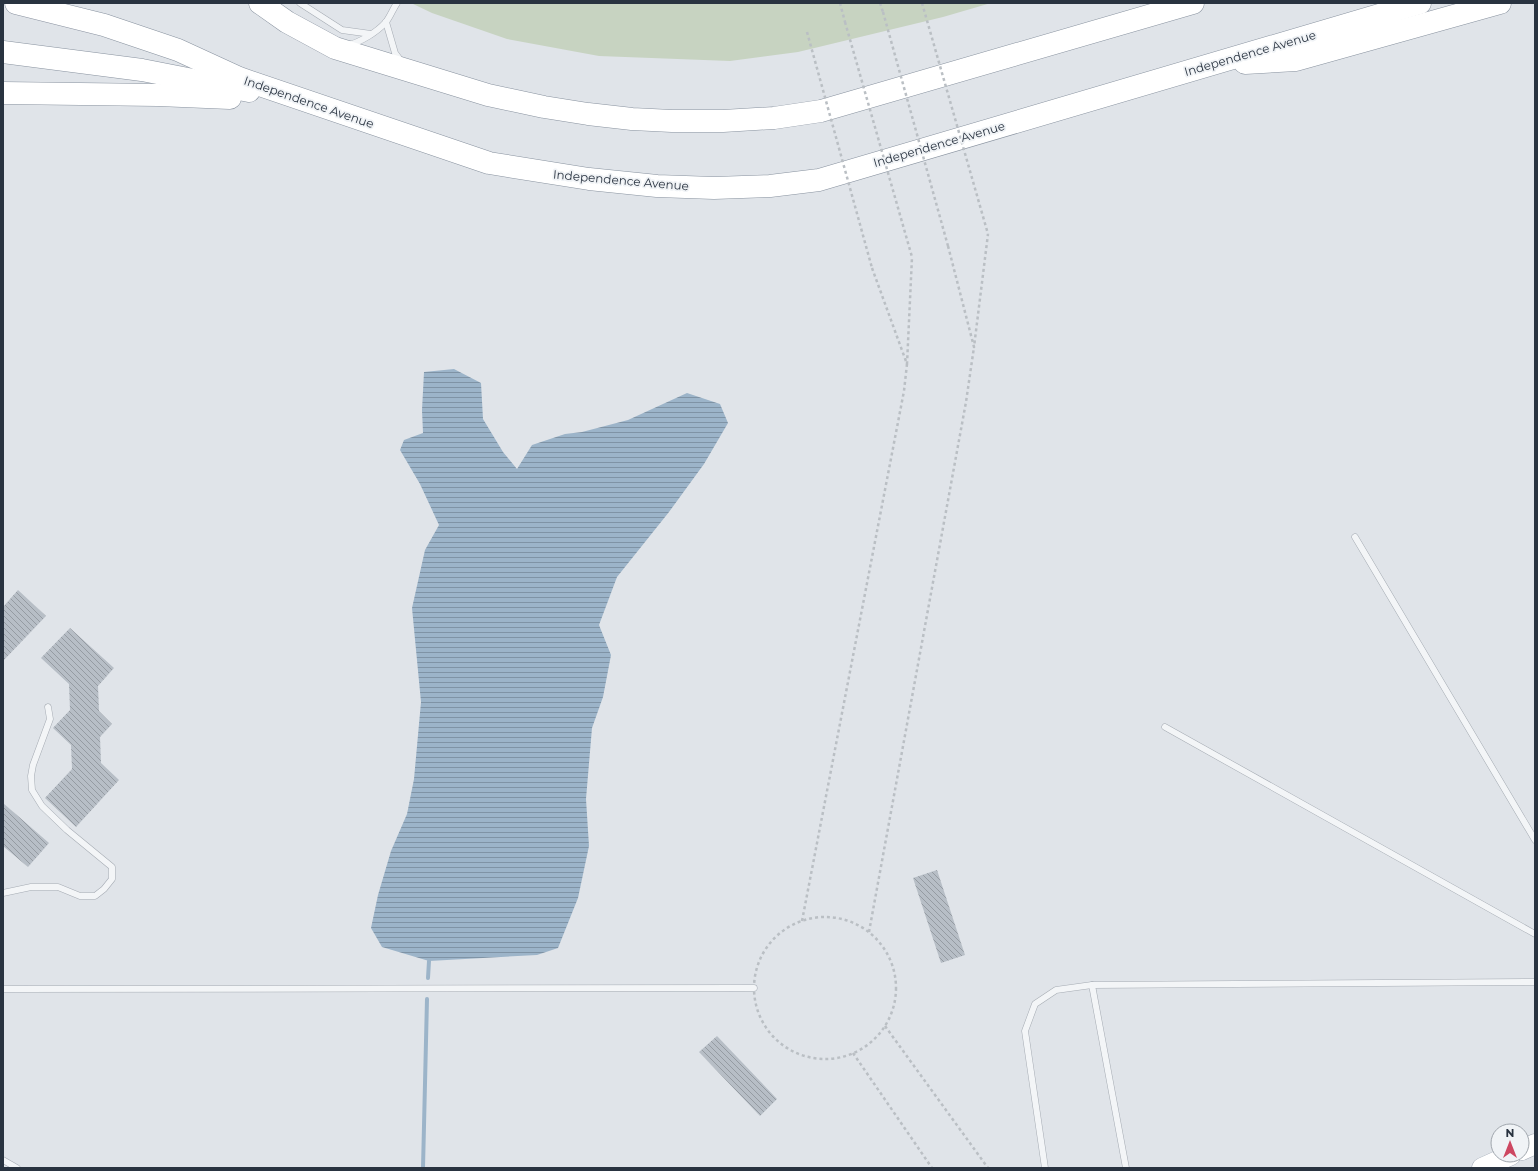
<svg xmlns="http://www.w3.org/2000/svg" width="1538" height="1171" font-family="Montserrat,sans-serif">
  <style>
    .green { fill: #c7d3c1 }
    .water { fill: url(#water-rules) }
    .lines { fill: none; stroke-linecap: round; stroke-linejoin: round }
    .stream { stroke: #9cb4c9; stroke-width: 4 }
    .building { fill: url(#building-back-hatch) }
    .service-casing { stroke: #a5abb3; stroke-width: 7 }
    .primary-casing { stroke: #a0a9b5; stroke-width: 21 }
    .motorway-casing { stroke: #88929f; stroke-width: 23 }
    .path { stroke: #babfc4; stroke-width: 2.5; stroke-dasharray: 3 3; stroke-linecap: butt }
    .service { stroke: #f3f5f7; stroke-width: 6 }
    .primary { stroke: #fff; stroke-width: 20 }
    .motorway { stroke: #fff; stroke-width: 22 }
    .path-bridge { stroke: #babfc4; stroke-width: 2.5; stroke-dasharray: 3 3; stroke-linecap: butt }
    .labels { text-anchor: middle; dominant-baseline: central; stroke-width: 3.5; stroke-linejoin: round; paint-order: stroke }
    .street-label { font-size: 12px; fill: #293340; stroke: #f0f3f6 }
  </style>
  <defs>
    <pattern id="water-rules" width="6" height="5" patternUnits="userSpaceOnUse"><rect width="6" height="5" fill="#9cb4c9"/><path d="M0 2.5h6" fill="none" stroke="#7f93a5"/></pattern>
    <pattern id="building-back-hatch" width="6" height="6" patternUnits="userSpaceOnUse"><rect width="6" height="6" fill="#b7bec6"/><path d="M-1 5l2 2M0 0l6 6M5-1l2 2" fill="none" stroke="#959ba2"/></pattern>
  </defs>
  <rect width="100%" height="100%" fill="#e0e4e9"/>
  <polygon class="green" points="411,3 991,3 943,17 798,52 730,61 599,56 507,39 432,13"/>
  <polygon class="water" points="454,369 481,383 483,419 503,452 517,469 532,445 565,434 582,432 628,420 687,393 720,404 728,423 704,464 669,512 617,577 599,625 611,655 603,697 592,728 586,799 589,846 578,898 558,948 537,955 429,961 382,947 371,928 378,895 391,851 407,814 414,779 421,702 412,608 425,550 439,525 420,484 400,450 404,440 423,433 422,410 424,372"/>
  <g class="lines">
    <g class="stream">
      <polyline points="428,978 429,961"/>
      <polyline points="423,1168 427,999"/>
    </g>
  </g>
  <g class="building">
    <polygon points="18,590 46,616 3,661 3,607"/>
    <polygon points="70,628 114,668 98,686 99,711 112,724 100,737 101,763 119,780 76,827 45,798 72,769 71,745 53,728 70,710 69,684 41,658"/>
    <polygon points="3,803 49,843 28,867 3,846"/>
    <polygon points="937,870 965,955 941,963 913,878"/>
    <polygon points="717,1036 777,1099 760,1116 699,1052"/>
  </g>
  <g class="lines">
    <g class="service-casing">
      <g id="service">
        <polyline points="300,3 342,30 371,34"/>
        <polyline points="386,22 395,53 401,61"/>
        <path d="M 348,45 C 361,42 377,32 386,22 C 390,17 393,9 397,3"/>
        <polyline points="1355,537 1535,840"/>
        <polyline points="1165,727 1535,934"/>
        <polyline points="3,893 31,887 58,887 80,896 95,896 104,889 112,879 112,867 67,830 42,806 32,790 31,776 33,765 50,719 48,707"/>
        <polyline points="1092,985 1126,1168"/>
        <polyline points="3,989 754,988"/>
        <polyline points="3,1160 17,1168"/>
        <polyline points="1045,1168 1025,1031 1035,1004 1056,990 1092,985 1535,982"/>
      </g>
    </g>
    <g class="primary-casing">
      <g id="primary">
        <polyline points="1522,1150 1535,1144"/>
        <polyline points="1482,1168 1511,1155"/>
      </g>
    </g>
    <g class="motorway-casing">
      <g id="motorway">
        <polyline points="16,3 104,25 178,50 239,78 489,163 589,179 657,186 714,188 770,186 819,180 1420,3"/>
        <polyline points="260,3 287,22 335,48 488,95 544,107 588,114 632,119 672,121 723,121 774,118 821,111 1193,3"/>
        <polyline points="3,52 142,70 249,91"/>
        <polyline points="1245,63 1296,60 1500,3"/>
        <polyline points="3,93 158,95 230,98"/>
      </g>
    </g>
    <g class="path">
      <polyline points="840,3 845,22"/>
      <polyline points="880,3 883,12"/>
      <polyline points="948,246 974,347 988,234"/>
      <polyline points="872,268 907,364 912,257"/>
      <circle cx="825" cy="988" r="71"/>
      <polyline points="802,921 904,391 907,364"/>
      <polyline points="869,932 966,402 974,347"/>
      <polyline points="885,1026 988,1168"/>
      <polyline points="853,1053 932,1168"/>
    </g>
    <use href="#service" class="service"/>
    <use href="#primary" class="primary"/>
    <use href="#motorway" class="motorway"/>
    <g class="path-bridge">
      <polyline points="922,3 988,234"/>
      <polyline points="883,12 948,246"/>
      <polyline points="845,22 912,257"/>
      <polyline points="807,32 872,268"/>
    </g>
  </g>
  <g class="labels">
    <g class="street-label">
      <text transform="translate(1250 53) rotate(-16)">Independence Avenue</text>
      <text transform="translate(309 102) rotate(19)">Independence Avenue</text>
      <text transform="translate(939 144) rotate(-16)">Independence Avenue</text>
      <text transform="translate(621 180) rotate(5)">Independence Avenue</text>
    </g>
  </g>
  <rect width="1538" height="1171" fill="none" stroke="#293340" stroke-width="8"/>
  <g transform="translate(1510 1143)"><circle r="19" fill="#f0f3f6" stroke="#a0a6ad"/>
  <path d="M0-3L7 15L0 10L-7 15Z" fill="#cd4761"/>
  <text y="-6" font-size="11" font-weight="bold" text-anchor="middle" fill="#293340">N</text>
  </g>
</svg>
